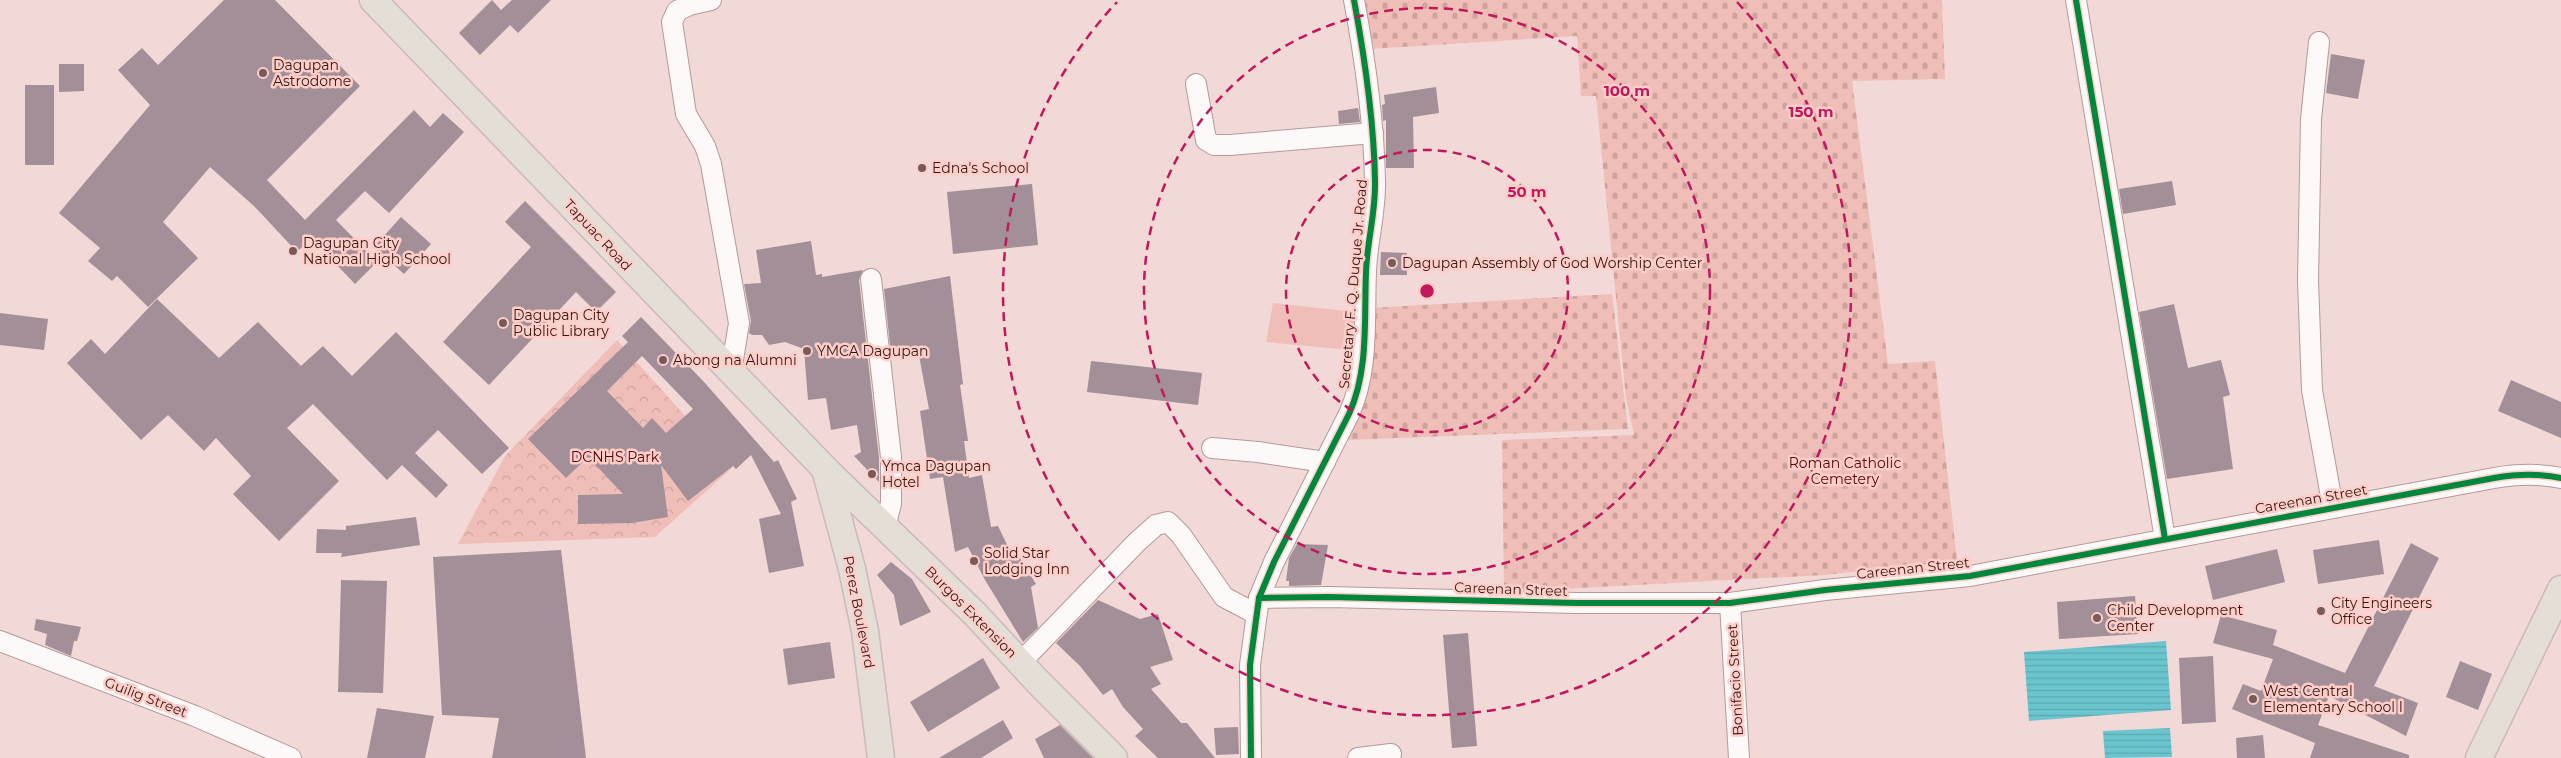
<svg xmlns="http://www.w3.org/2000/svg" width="2561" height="758" font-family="Montserrat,sans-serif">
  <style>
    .cemetery { fill: url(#cemetery-stones) }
    .park { fill: url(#park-crowns) }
    .pitch { fill: #f0beb8 }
    .water { fill: url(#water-rules) }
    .building { fill: #a38f97; fill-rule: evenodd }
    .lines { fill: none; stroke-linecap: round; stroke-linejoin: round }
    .minor-casing { stroke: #b49a98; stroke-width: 22 }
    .major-casing { stroke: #cabab9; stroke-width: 29 }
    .minor { stroke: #fdf9f9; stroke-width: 20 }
    .major { stroke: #e5ded7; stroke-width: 26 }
    .cycleway-casing { stroke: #ffcec9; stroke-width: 9 }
    .cycleway { stroke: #00873e; stroke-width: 6 }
    .ring { fill: none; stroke: #c2185b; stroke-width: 2.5; stroke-dasharray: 9 6 }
    .poi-dot { fill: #765b59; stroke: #ffcec9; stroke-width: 2 }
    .labels { text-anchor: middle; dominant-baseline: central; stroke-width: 5; stroke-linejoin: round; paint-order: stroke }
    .poi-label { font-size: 14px; fill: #341715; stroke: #ffcec9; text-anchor: start }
    .street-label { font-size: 14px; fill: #341715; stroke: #ffcec9 }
    .park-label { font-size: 14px; fill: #570006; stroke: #ffcec9 }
    .centre { fill: #c2185b; stroke: #ffcec9; stroke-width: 2.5 }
    .ring-label { font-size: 15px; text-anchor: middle; font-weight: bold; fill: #c2185b; stroke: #ffcec9; stroke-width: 5; stroke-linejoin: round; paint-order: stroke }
  </style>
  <defs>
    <pattern id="cemetery-stones" width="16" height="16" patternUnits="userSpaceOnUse" patternTransform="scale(1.25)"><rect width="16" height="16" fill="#f0beb8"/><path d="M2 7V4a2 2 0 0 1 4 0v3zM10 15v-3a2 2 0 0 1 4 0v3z" fill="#cea39d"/></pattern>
    <pattern id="park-crowns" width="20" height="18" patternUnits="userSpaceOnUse" patternTransform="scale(1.25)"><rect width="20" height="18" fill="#f0beb8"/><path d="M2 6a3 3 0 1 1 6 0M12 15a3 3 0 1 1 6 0" fill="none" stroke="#cea39d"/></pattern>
    <pattern id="water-rules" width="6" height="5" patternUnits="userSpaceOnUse" patternTransform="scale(1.25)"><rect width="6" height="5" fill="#6ac5cf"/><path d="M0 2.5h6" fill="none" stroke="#5ca8b1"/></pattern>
  </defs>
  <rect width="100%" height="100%" fill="#f2d8d6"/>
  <g class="cemetery">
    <polygon points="1359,0 1942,0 1945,79 1852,81 1888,364 1935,361 1957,561 1824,575 1504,592 1502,440 1634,435 1626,398 1596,96 1581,96 1577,36 1370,49"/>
    <polygon points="1612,294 1628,429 1347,440 1365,377 1371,308"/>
  </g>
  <polygon class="park" points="617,340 732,468 655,537 458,544 505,456"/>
  <polygon class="pitch" points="1273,303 1355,312 1350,350 1266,342"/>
  <g class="water">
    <polygon points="2166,641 2171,710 2029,721 2024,652"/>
    <polygon points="2170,728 2172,757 2105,758 2103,731"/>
  </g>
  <g class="building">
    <polygon points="224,0 275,0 360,86 267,180 305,220 414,110 430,127 443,113 464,132 389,213 365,191 336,220 377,262 355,284 311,238 297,252 255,207 210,167 163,222 198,258 148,307 117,276 112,281 88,261 100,248 59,213 150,105 118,70 142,48 158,65"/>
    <polygon points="492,0 501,10 512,0 551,0 518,33 510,25 480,55 459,33"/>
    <polygon points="2331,54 2365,60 2358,99 2326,93"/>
    <polygon points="59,64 84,64 84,91 59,92"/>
    <rect x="25" y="85" width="29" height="80"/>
    <polygon points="1436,87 1439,113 1413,117 1414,168 1386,168 1386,120 1383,121 1382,105 1385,104 1384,95"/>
    <polygon points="1358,108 1360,122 1339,124 1338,111"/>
    <polygon points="2172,181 2176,205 2123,214 2119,189"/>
    <polygon points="1032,184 1038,245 953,254 947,192"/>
    <polygon points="525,201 616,292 596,312 576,292 489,385 443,342 531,247 505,222"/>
    <polygon points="401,217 431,244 404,274 374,247"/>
    <polygon points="811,241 816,275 822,274 822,277 863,270 859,280 879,458 879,482 854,456 861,452 857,425 831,430 826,398 808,400 804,349 785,342 769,345 762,335 752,335 749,333 751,321 744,284 761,283 756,250"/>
    <polygon points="1381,252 1407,253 1407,275 1380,275"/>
    <polygon points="950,276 963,384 960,385 968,441 964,441 969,478 982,475 991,527 998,526 1015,561 1020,558 1036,584 1031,587 1038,628 1023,642 985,580 968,547 955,552 943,477 930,479 920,411 929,409 918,350 891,354 884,289"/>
    <polygon points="157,299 219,358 258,322 301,366 323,346 352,376 396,332 509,448 482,474 438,430 415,453 448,485 436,498 402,465 387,480 313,404 287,428 339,481 279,541 233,494 251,476 216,438 204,451 168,415 141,440 67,363 91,339 105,354"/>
    <polygon points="2174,304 2188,368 2221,360 2230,395 2223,397 2233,469 2167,479 2139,312"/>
    <polygon points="0,313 48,319 44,350 0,345"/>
    <path d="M 641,317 L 705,383 L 774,462 L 778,460 L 797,499 L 791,502 L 804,566 L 769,573 L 759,519 L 781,514 L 751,455 L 736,469 L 733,466 L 688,501 L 661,465 L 668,517 L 632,523 L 578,524 L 578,495 L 623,494 L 588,457 L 566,478 L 528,439 L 628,342 L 622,336 ZM 642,356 L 693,409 L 666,433 L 652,418 L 643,428 L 607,391 Z"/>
    <polygon points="1091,361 1202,373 1198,405 1087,392"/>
    <polygon points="2511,380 2561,402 2561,438 2498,411"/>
    <polygon points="416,517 420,545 341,557 342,553 316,553 317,529 346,530 346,526"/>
    <polygon points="2379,540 2384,574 2318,584 2313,550"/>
    <polygon points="2411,543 2439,558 2374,686 2418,703 2406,736 2329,696 2318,725 2409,755 2409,758 2310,758 2315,743 2232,709 2243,684 2261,691 2273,659 2213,643 2221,615 2277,630 2273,645 2345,673"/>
    <polygon points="1297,544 1328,545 1321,585 1289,586 1289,581 1286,581 1289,558"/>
    <polygon points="2277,549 2285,582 2213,600 2205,566"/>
    <polygon points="561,550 586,758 492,758 499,718 442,715 433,557"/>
    <polygon points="891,562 912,579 931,612 900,626 894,595 877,575"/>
    <polygon points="341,580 387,581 383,693 338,692"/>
    <polygon points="2135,596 2138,634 2059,639 2057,602"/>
    <polygon points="1098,600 1140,619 1158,614 1173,660 1150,667 1161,684 1151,689 1181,723 1187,723 1215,758 1158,758 1135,736 1143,729 1123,707 1112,689 1103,695 1080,666 1056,643"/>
    <polygon points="36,619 81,627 77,641 74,641 71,656 45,645 47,634 34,630"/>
    <polygon points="1468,633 1477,746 1452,748 1443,635"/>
    <polygon points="830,642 835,678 788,685 783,649"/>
    <polygon points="2213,656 2216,722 2182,724 2179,658"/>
    <polygon points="983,658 1000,688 928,732 910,702"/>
    <polygon points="2460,661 2492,674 2478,710 2446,697"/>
    <polygon points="377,708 434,716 425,758 367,758"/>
    <polygon points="1003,720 1013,738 981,758 939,758"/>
    <polygon points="1060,725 1093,758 1044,758 1035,739"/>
    <polygon points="1238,727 1239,754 1216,755 1214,728"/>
    <polygon points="2263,735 2265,758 2237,758 2236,738"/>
  </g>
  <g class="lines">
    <g class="minor-casing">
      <g id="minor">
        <polyline points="711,0 689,5 677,11 672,22 686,114 705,146 711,164 739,323 731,372"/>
        <polyline points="2076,0 2165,539"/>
        <polyline points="2319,42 2311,119 2308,281 2312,390 2333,508"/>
        <polyline points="1196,84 1206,140 1214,145 1230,145 1373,133"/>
        <polyline points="871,279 891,457 891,504 885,527"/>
        <polyline points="1212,448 1258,452 1325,462"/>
        <path d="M 1259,598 L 1329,597 L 1576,603 L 1730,603 L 1825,590 L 1970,576 L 2494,478 C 2518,474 2538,473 2561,478"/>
        <polyline points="1730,603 1739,758"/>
        <polyline points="0,641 195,716 291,758"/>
        <polyline points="1020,663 1137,542 1156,525 1168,522 1181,535 1224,597 1256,614"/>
        <path d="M 1251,758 L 1250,665 L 1259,598 L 1274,562 L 1349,414 C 1369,370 1364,319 1366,272 C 1367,241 1376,212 1375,181 C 1374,121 1365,59 1354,0"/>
        <polyline points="1358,758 1391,754"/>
      </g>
    </g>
    <g class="major-casing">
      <g id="major">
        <polyline points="373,0 829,473 975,614 1038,682 1114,758"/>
        <polyline points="825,469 852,569 865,631 881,758"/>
        <polyline points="2479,758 2561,589"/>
      </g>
    </g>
    <use href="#minor" class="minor"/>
    <use href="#major" class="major"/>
    <g class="cycleway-casing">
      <g id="cycleway">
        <polyline points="2076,0 2165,539"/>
        <path d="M 1259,598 L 1329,597 L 1576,603 L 1730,603 L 1825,590 L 1970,576 L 2494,478 C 2518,474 2538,473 2561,478"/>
        <path d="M 1251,758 L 1250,665 L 1259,598 L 1274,562 L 1349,414 C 1369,370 1364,319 1366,272 C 1367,241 1376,212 1375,181 C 1374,121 1365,59 1354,0"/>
      </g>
    </g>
    <use href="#cycleway" class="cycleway"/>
  </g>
  <g class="ring">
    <circle cx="1427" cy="291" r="141"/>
    <circle cx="1427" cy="291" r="283"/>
    <path d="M1737 2A424 424 0 1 1 1117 2"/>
  </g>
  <g class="poi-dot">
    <circle cx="263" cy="73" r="5"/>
    <circle cx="922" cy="168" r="5"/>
    <circle cx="293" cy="251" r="5"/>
    <circle cx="1392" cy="263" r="5"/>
    <circle cx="503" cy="323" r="5"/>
    <circle cx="807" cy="351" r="5"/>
    <circle cx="663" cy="360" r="5"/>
    <circle cx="872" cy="474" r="5"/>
    <circle cx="974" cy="561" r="5"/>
    <circle cx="2321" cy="611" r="5"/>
    <circle cx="2097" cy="618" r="5"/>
    <circle cx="2253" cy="699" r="5"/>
  </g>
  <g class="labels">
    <g class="poi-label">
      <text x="273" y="65">Dagupan<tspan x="273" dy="16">Astrodome</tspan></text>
      <text x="932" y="168">Edna's School</text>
      <text x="303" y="243">Dagupan City<tspan x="303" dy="16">National High School</tspan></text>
      <text x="1402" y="263">Dagupan Assembly of God Worship Center</text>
      <text x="513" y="315">Dagupan City<tspan x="513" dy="16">Public Library</tspan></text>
      <text x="817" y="351">YMCA Dagupan</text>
      <text x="673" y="360">Abong na Alumni</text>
      <text x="882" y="466">Ymca Dagupan<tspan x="882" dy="16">Hotel</tspan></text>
      <text x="984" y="553">Solid Star<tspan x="984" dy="16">Lodging Inn</tspan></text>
      <text x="2331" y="603">City Engineers<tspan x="2331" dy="16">Office</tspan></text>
      <text x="2107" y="610">Child Development<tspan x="2107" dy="16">Center</tspan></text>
      <text x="2263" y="691">West Central<tspan x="2263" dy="16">Elementary School I</tspan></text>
    </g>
    <g class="street-label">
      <text transform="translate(598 235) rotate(47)">Tapuac Road</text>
      <text transform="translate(1353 284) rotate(-85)">Secretary F. Q. Duque Jr. Road</text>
      <text transform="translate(2311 499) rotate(-10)">Careenan Street</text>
      <text transform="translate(1913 568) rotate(-6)">Careenan Street</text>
      <text transform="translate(1511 589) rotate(2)">Careenan Street</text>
      <text transform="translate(859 612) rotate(79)">Perez Boulevard</text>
      <text transform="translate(971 612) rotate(45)">Burgos Extension</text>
      <text transform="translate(1735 680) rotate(-93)">Bonifacio Street</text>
      <text transform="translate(146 697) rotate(21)">Guilig Street</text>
    </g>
    <g class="park-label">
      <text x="615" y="457">DCNHS Park</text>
      <text x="1845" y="463">Roman Catholic<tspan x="1845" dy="16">Cemetery</tspan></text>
    </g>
  </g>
  <circle cx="1427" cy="291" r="8" class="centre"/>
  <g class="ring-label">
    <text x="1627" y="96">100 m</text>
    <text x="1811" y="117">150 m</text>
    <text x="1527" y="197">50 m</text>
  </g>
</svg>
